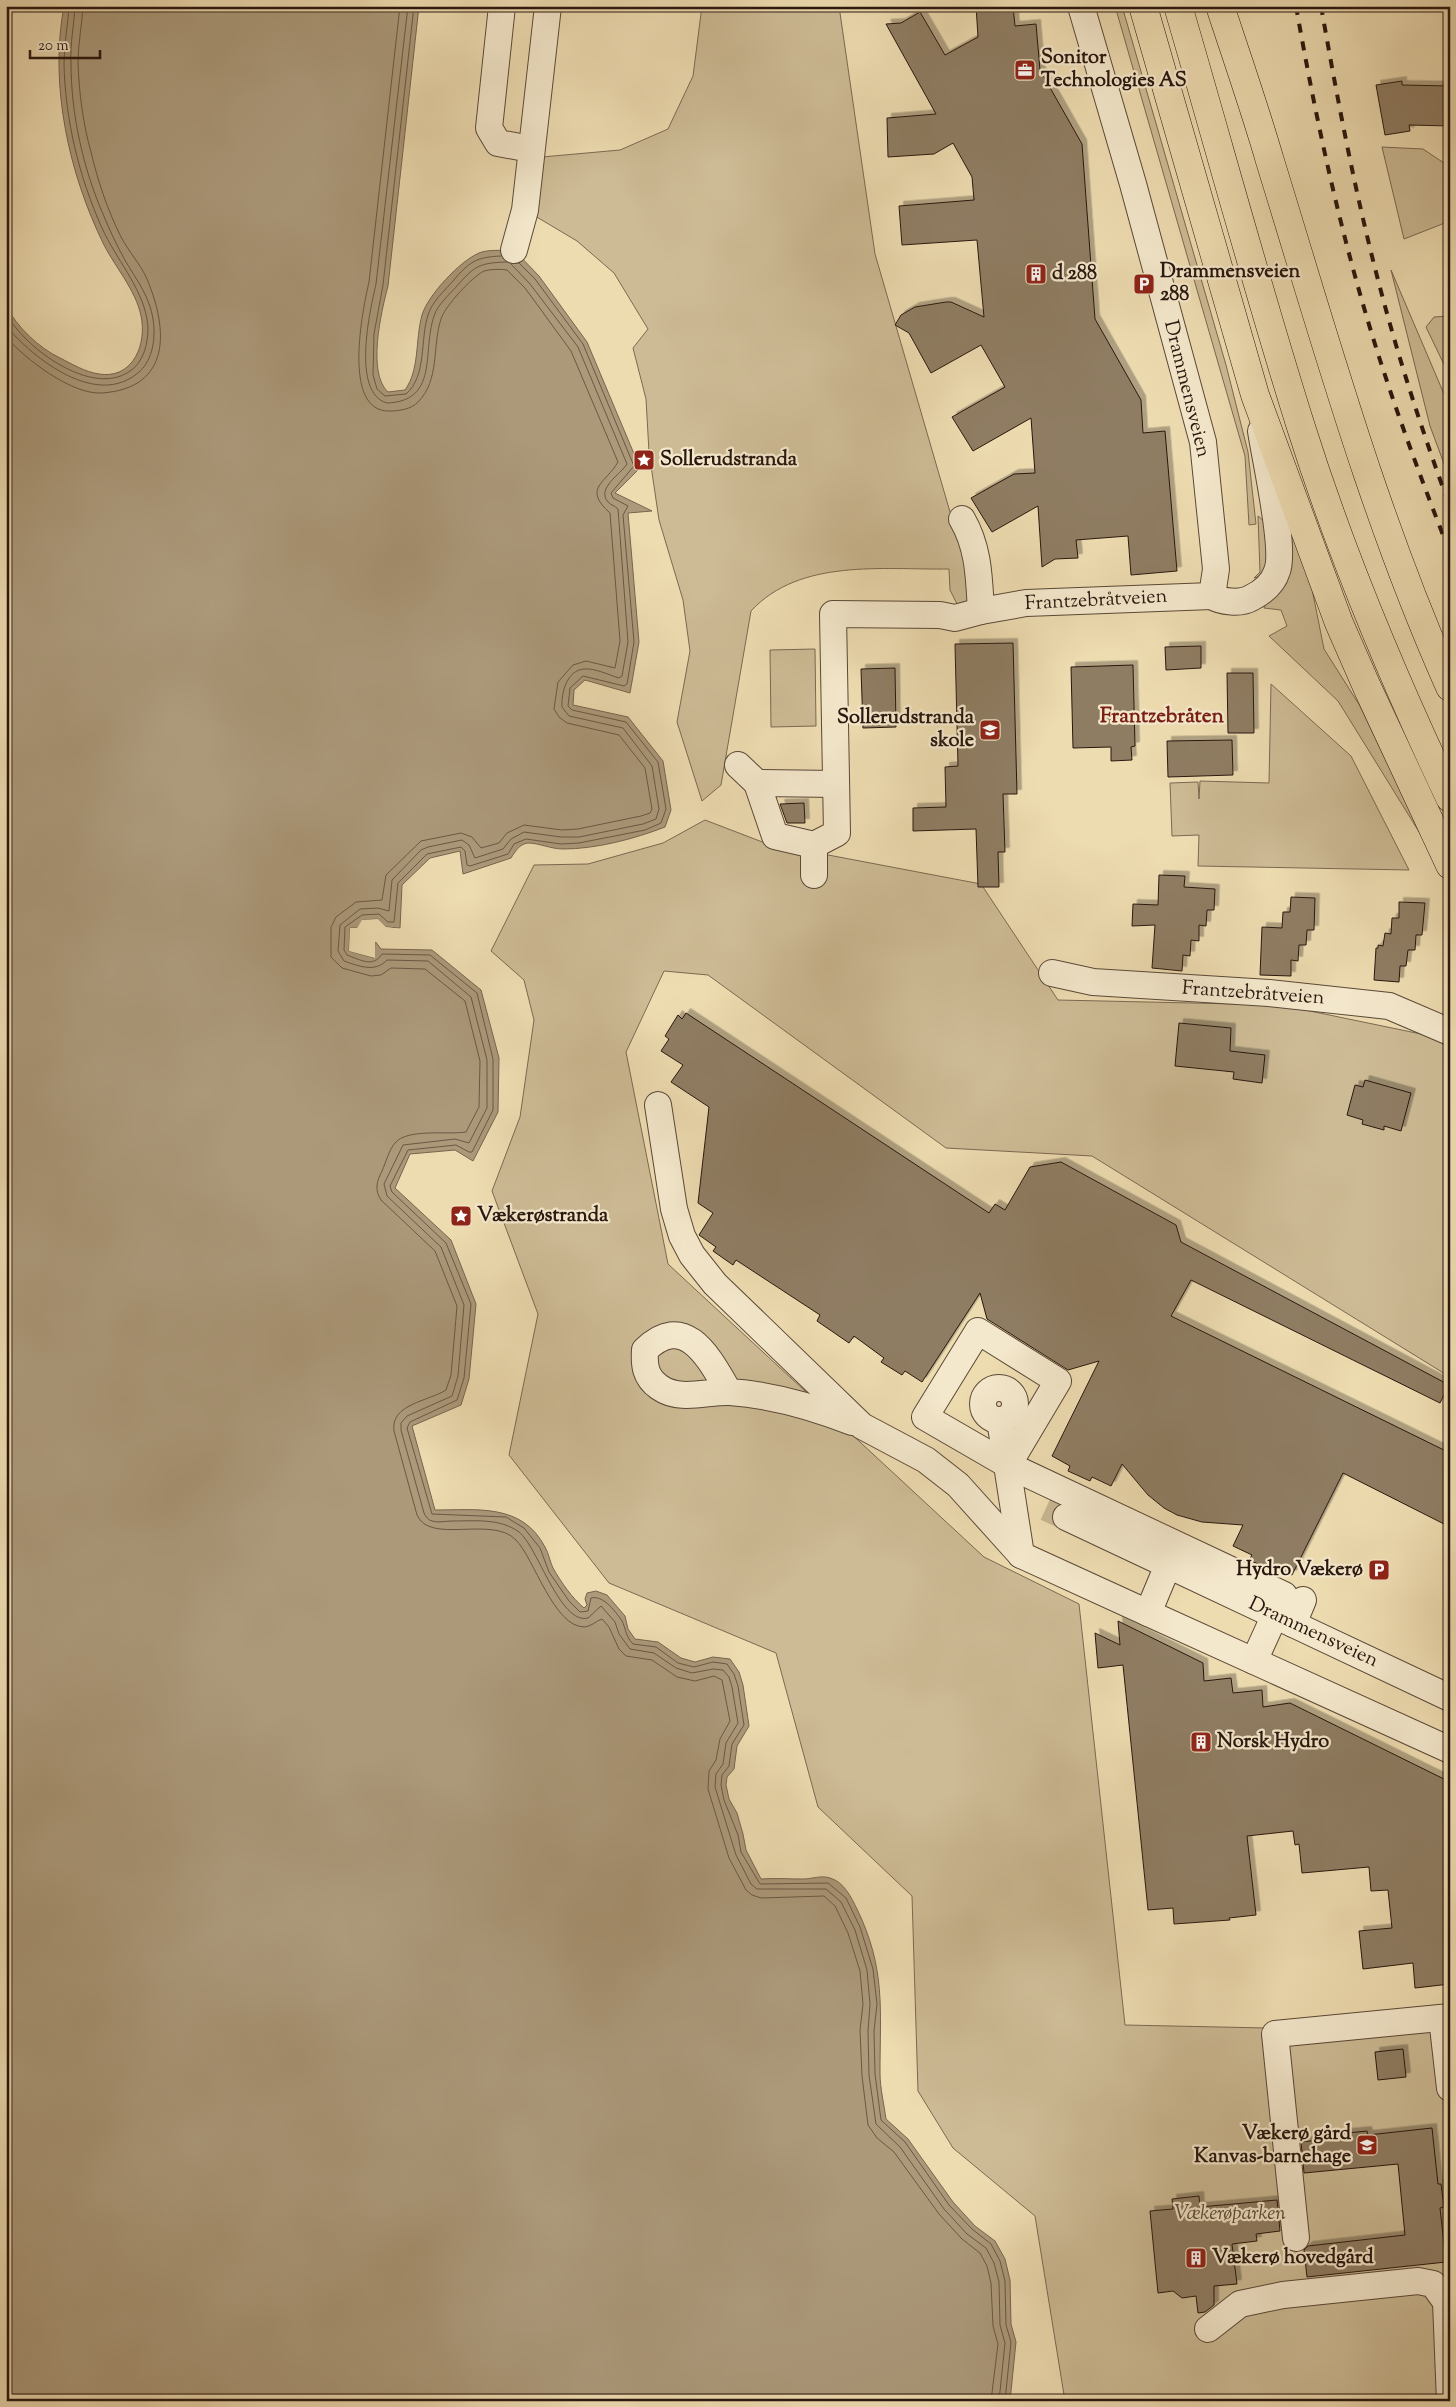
<svg xmlns="http://www.w3.org/2000/svg" width="1456" height="2407" font-family="'Sorts Mill Goudy',serif">
  <style>
    .green { fill: #cdbb95; stroke: #7b6952 }
    .water { fill: #ab997a; stroke: #77654f }
    .pier { fill: #eedcb1 }
    .lines { fill: none; stroke-linecap: round; stroke-linejoin: round }
    .shore { stroke: #6a5844; stroke-width: 1 }
    .building { fill: #8f7d63; stroke: #29170f; filter: url(#shadow) }
    .minor-tunnel { stroke: #c7b591; stroke-width: 26; stroke-dasharray: 26 13; stroke-linecap: butt }
    .minor-casing { stroke: #5a4838; stroke-width: 28 }
    .highway-casing { stroke: #29170f; stroke-width: 29 }
    .minor { stroke: #f4e8cc; stroke-width: 26 }
    .highway { stroke: #eedcb1; stroke-width: 28 }
    .rail { stroke: #29170f; stroke-width: 4; stroke-dasharray: 9 9; stroke-linecap: butt }
    .labels { text-anchor: middle; dominant-baseline: central; stroke-width: 4.5; stroke-linejoin: round; paint-order: stroke }
    .poi-label { font-size: 20px; font-weight: bold; fill: #29170f; stroke: #f4e8cc; text-anchor: start }
    .street-label { font-size: 20px; fill: #29170f; stroke: #f4e8cc }
    .park-label { font-size: 20px; font-style: italic; fill: #5a4837; stroke: #f4e8cc }
    .neighbourhood-label { font-size: 21px; font-weight: bold; fill: #7a1f14; stroke: #f4e8cc }
  </style>
  <defs>
    <filter id="shadow"><feDropShadow dx="4.5" dy="-4.5" stdDeviation="0" flood-color="#0004"/></filter>
  </defs>
  <rect width="100%" height="100%" fill="#eedcb1"/>
  <filter id="stains"><feTurbulence type="fractalNoise" baseFrequency=".004" numOctaves="4"/><feColorMatrix values="0 0 0 0 .2 0 0 0 0 .09 0 0 0 0 .02 0 0 0 .5 -.17"/></filter>
  <radialGradient id="worn" r=".72"><stop offset=".6" stop-color="#630" stop-opacity="0"/><stop offset="1" stop-color="#630" stop-opacity=".3"/></radialGradient>
  <g class="green">
    <path d="M 702,6 L 839,6 L 875,254 L 971,584 L 974,604 L 957,604 L 950,590 L 949,569 C 883,570 800,558 751,611 L 721,785 L 702,801 L 677,722 L 690,651 L 683,600 L 659,520 L 649,452 L 646,399 L 633,348 L 648,329 L 614,273 L 577,241 L 525,210 L 531,158 L 620,150 L 668,129 L 693,76 Z"/>
    <polygon points="1115,6 1122,6 1226,365 1248,452 1256,524 1249,525 1245,456"/>
    <polygon points="1382,147 1423,149 1450,167 1450,221 1404,239"/>
    <polygon points="1391,270 1450,408 1450,480 1430,426"/>
    <polygon points="1450,316 1450,377 1426,327 1434,317"/>
    <polygon points="1271,461 1306,559 1324,649 1360,706 1421,835 1338,701 1269,636 1287,626 1281,610 1264,608 1289,552"/>
    <path d="M 1258,516 C 1276,528 1266,556 1264,575 L 1254,578 L 1260,572 Z"/>
    <polygon points="815,649 816,726 771,727 770,650"/>
    <polygon points="1271,684 1351,756 1409,870 1198,866 1199,835 1172,836 1170,783 1198,782 1199,799 1200,781 1269,783"/>
    <polygon points="705,820 765,843 981,884 1058,1000 1281,1005 1450,1040 1450,1377 1092,1156 946,1148 708,975 664,971 626,1052 668,1264 984,1557 1079,1604 1125,2025 1266,2028 1450,2010 1450,2401 1065,2401 1035,2216 953,2148 918,2091 912,1896 818,1807 776,1653 609,1583 509,1455 538,1314 492,1191 520,1117 534,1020 524,980 491,951 534,865 588,864 663,843"/>
  </g>
  <path class="water" d="M 64,6 L 419,6 L 388,286 C 381,312 367,373 388,392 L 405,390 C 420,369 415,340 422,315 C 428,295 460,261 479,253 C 488,249 503,251 514,250 L 539,276 L 587,342 L 640,468 L 615,493 L 652,511 L 628,513 L 639,642 L 630,693 L 585,680 L 574,690 L 573,705 L 628,717 L 663,761 L 671,810 L 665,827 C 634,839 596,849 563,849 C 551,849 539,843 528,843 C 519,844 515,852 511,858 L 463,874 L 460,851 L 430,858 L 402,885 L 400,928 L 386,927 L 378,919 L 363,920 L 357,928 L 350,928 L 349,951 L 374,958 L 375,941 L 381,949 L 432,950 L 481,990 L 499,1058 L 498,1112 L 473,1161 L 455,1150 L 410,1154 L 395,1188 L 451,1240 L 476,1304 L 469,1379 L 461,1405 L 412,1426 L 435,1510 C 477,1510 522,1503 545,1547 C 549,1554 550,1562 553,1568 C 561,1582 572,1598 584,1608 L 587,1605 L 585,1599 L 587,1593 L 596,1591 L 607,1595 L 625,1616 L 628,1629 L 635,1639 L 658,1642 L 681,1658 L 695,1662 L 713,1657 L 730,1659 L 739,1672 L 743,1685 L 749,1726 L 737,1746 L 734,1769 L 727,1777 L 726,1785 L 729,1799 L 737,1813 L 743,1834 L 746,1850 L 761,1879 C 775,1878 789,1879 803,1879 C 812,1879 821,1875 830,1878 C 844,1882 851,1897 857,1909 C 886,1969 880,2009 880,2073 C 880,2088 884,2104 886,2119 L 908,2139 L 953,2202 L 975,2226 L 995,2241 L 1005,2259 L 1010,2280 L 1011,2324 L 1016,2342 L 1010,2401 L 6,2401 L 6,306 C 17,327 39,348 60,358 C 72,364 85,372 99,374 C 130,379 145,350 142,322 C 139,294 117,270 104,245 C 69,174 49,85 64,6 Z"/>
  <polygon class="pier" points="378,919 386,927 402,929 386,929 377,922 364,922 358,930 352,931 351,949 372,955 373,941 376,939 378,941 375,942 375,958 349,951 350,928 357,928 362,920"/>
  <g class="lines">
    <g class="shore">
      <path d="M 400,6 L 369,282 C 363,308 341,413 390,411 C 399,411 412,409 418,402 C 440,380 432,346 441,319 C 445,306 472,277 484,271 C 490,269 501,269 507,270 L 525,288 L 571,351 L 618,462 C 606,483 582,488 610,513 L 620,641 L 615,668 L 586,661 L 573,665 L 558,682 L 554,709 L 559,717 L 567,723 L 619,735 L 645,768 L 652,809 L 650,813 L 641,816 L 578,829 L 562,830 L 524,825 L 507,833 L 499,843 L 481,848 L 472,837 L 461,833 L 421,841 L 386,875 L 382,900 L 356,902 L 336,917 L 331,927 L 331,957 L 342,968 L 371,976 L 381,975 L 391,968 L 425,969 L 465,1001 L 480,1061 L 479,1107 L 466,1132 C 449,1135 407,1128 395,1143 C 389,1150 386,1162 382,1171 C 377,1181 374,1189 381,1200 L 435,1251 L 457,1306 L 451,1375 L 446,1390 C 429,1401 390,1404 394,1431 L 417,1515 C 430,1545 492,1515 516,1540 C 534,1558 554,1628 585,1627 C 592,1626 596,1621 602,1619 L 609,1627 L 619,1649 L 626,1656 L 652,1660 L 677,1677 L 695,1681 L 714,1676 L 722,1680 L 730,1721 L 720,1739 L 716,1760 L 709,1771 L 708,1789 L 729,1858 L 746,1890 L 752,1895 L 761,1898 L 824,1896 L 835,1906 L 848,1933 L 860,1971 L 863,2004 L 860,2030 L 862,2076 L 868,2125 L 877,2138 L 894,2152 L 939,2214 L 962,2239 L 980,2253 L 987,2266 L 991,2283 L 993,2326 L 998,2344 L 991,2401"/>
      <path d="M 408,6 L 376,284 C 370,310 351,393 387,403 C 439,401 422,352 434,316 C 438,304 449,295 457,286 C 475,265 480,263 507,262"/>
      <path d="M 414,6 L 383,285 L 374,334 L 373,375 L 377,389 L 385,396 L 406,394 C 427,376 420,339 428,315 C 432,302 444,291 453,281 C 469,262 476,257 501,256"/>
      <path d="M 519,263 L 535,279 L 583,344 L 634,466 L 611,493 L 613,498 L 628,506 L 623,515 L 634,642 L 627,684 L 624,686 L 583,676 L 570,688 L 568,706 L 572,710 L 626,722 L 658,762 L 666,809 L 661,823 L 645,830 L 579,843 L 561,844 L 526,839 L 514,844 L 508,854 L 470,866 L 467,865 L 465,851 L 461,847 L 427,854 L 398,883 L 394,922 L 388,922 L 379,914 L 362,915 L 345,927 L 344,950 L 347,955 C 361,960 373,968 382,954 L 430,955 L 477,993 L 493,1059 L 493,1110 L 472,1152 L 469,1152 L 456,1145 L 408,1150 L 390,1186 L 392,1192 L 446,1243 L 471,1304 L 464,1378 L 457,1400 L 410,1422 L 407,1428 L 432,1514 L 506,1517 L 524,1528 L 540,1548 L 549,1572 L 569,1601 L 580,1612 L 588,1611 L 591,1598 C 603,1595 614,1610 620,1618 C 626,1625 624,1635 633,1644 L 656,1647 L 678,1663 L 694,1667 L 713,1662 L 727,1664 L 734,1674 L 738,1686 L 744,1725 L 732,1744 L 729,1766 L 722,1775 L 721,1785 L 724,1800 L 738,1835 L 741,1852 L 760,1884 L 828,1883 L 846,1898 L 860,1927 L 873,1969 L 877,2004 L 874,2031 L 875,2074 L 881,2120 L 905,2142 L 949,2205 L 972,2229 L 991,2244 L 1000,2261 L 1005,2281 L 1006,2325 L 1011,2342 L 1005,2401"/>
      <path d="M 511,264 L 530,284 L 578,347 L 627,464 C 621,474 596,488 608,502 C 611,505 615,506 618,509 L 628,642 L 622,676 L 619,678 C 609,675 595,668 584,669 C 567,670 561,693 562,707 L 569,716 L 623,728 L 652,766 L 659,809 L 656,819 L 643,824 L 579,837 L 561,837 L 524,832 L 511,839 L 503,849 L 475,858 L 469,845 L 462,840 L 428,847 L 421,850 L 392,880 L 389,911 L 378,908 L 360,909 L 340,925 L 338,951 L 344,961 C 359,966 375,973 387,960 L 428,961 L 471,997 L 487,1060 L 487,1108 L 469,1143 L 455,1139 L 403,1145 L 384,1184 L 387,1196 L 441,1247 L 464,1305 L 458,1376 L 452,1396 L 407,1416 L 401,1423 L 401,1430 L 424,1513 C 426,1517 428,1520 432,1521 C 438,1523 446,1521 452,1521 C 474,1521 500,1518 519,1532 C 538,1547 560,1625 588,1618 L 601,1606 L 615,1622 L 619,1634 L 630,1649 L 654,1653 L 676,1668 L 692,1673 L 713,1669 L 723,1670 L 729,1677 L 732,1687 L 738,1723 L 726,1743 L 723,1764 L 716,1774 L 715,1787 L 736,1855 L 751,1884 L 757,1889 L 826,1889 L 841,1902 L 855,1930 L 867,1970 L 870,2004 L 868,2031 L 869,2075 L 876,2124 L 900,2147 L 944,2209 L 967,2234 L 986,2248 L 994,2263 L 999,2282 L 1000,2325 L 1005,2343 L 999,2401"/>
      <path d="M 6,316 C 13,324 19,332 26,339 C 50,363 102,396 134,368 C 146,357 150,335 147,319 C 141,286 116,259 102,228 C 79,177 65,119 64,63 C 64,44 68,25 69,6"/>
      <path d="M 6,326 C 34,359 97,409 139,372 C 153,360 156,337 153,319 C 150,298 137,280 126,262 C 117,246 110,231 103,214 C 83,168 71,114 71,63 C 70,44 74,25 75,6"/>
      <path d="M 6,337 C 25,359 72,395 102,393 C 172,388 168,329 147,279 C 141,265 129,252 121,237 C 108,211 98,182 91,152 C 83,124 79,92 78,63 C 78,44 82,25 83,6"/>
    </g>
  </g>
  <g class="building">
    <polygon points="976,6 1013,6 1015,26 1036,24 1040,70 1082,144 1095,319 1141,400 1143,433 1165,431 1177,571 1131,575 1128,536 1076,540 1078,558 1055,559 1042,567 1038,506 992,532 971,498 1014,474 1035,473 1031,418 973,451 952,417 1005,387 981,345 931,373 909,333 895,325 901,315 915,307 946,302 951,302 984,317 977,240 902,245 899,206 974,200 972,177 953,143 934,154 888,157 887,118 936,114 886,24 901,23 920,12 945,55 978,37"/>
    <polygon points="1402,81 1402,85 1450,86 1450,126 1409,125 1410,131 1385,135 1376,85"/>
    <polygon points="1013,643 1017,794 1003,794 1005,852 998,852 999,887 978,887 976,829 913,831 913,808 946,807 945,767 958,766 955,644"/>
    <polygon points="1201,646 1201,668 1166,670 1165,647"/>
    <polygon points="1133,665 1135,746 1131,747 1132,760 1111,761 1111,747 1073,748 1071,667"/>
    <polygon points="895,668 896,727 863,728 861,669"/>
    <polygon points="1227,673 1253,673 1254,733 1228,733"/>
    <polygon points="1232,740 1233,775 1168,777 1167,741"/>
    <polygon points="804,803 805,823 787,823 780,804"/>
    <polygon points="1159,875 1185,876 1184,887 1215,889 1214,910 1207,910 1206,926 1199,925 1199,941 1191,940 1190,956 1183,955 1182,971 1152,968 1155,925 1132,926 1133,904 1158,905"/>
    <polygon points="1291,897 1315,898 1314,930 1307,930 1306,945 1299,945 1298,961 1291,960 1291,976 1260,975 1262,927 1282,928 1283,912 1290,912"/>
    <polygon points="1399,902 1425,903 1422,935 1416,935 1415,950 1408,950 1406,966 1400,966 1399,982 1374,980 1376,948 1378,948 1378,945 1383,946 1385,933 1391,934 1392,918 1399,918"/>
    <polygon points="686,1013 989,1213 995,1204 1005,1210 1030,1167 1061,1162 1176,1225 1181,1242 1449,1385 1440,1403 1191,1280 1171,1316 1450,1453 1450,1527 1343,1473 1292,1575 1273,1565 1271,1570 1249,1560 1252,1555 1233,1546 1243,1525 1202,1522 1177,1515 1164,1508 1148,1495 1122,1464 1111,1486 1092,1477 1090,1481 1068,1471 1070,1466 1052,1456 1099,1361 1068,1370 987,1319 980,1293 922,1382 905,1371 902,1375 881,1362 884,1358 854,1336 849,1343 817,1321 820,1315 736,1260 733,1265 713,1251 716,1247 699,1235 713,1213 698,1203 709,1107 671,1082 683,1065 661,1051 669,1039 665,1036 678,1015 682,1019"/>
    <polygon points="1179,1023 1231,1028 1230,1051 1265,1055 1262,1083 1233,1079 1234,1072 1175,1066"/>
    <polygon points="1365,1080 1411,1093 1401,1131 1384,1126 1384,1130 1362,1124 1363,1120 1347,1115 1355,1085 1363,1087"/>
    <polygon points="1118,1621 1203,1663 1204,1681 1231,1678 1233,1693 1262,1690 1263,1707 1290,1703 1450,1782 1450,1984 1415,1988 1413,1963 1363,1969 1359,1931 1392,1928 1388,1890 1371,1891 1369,1867 1302,1873 1299,1844 1295,1845 1293,1831 1247,1836 1256,1915 1229,1918 1230,1920 1174,1924 1173,1908 1148,1910 1123,1665 1098,1668 1095,1633 1120,1645"/>
    <polygon points="1403,2049 1406,2077 1378,2080 1375,2052"/>
    <polygon points="1432,2128 1438,2184 1441,2184 1444,2207 1440,2208 1446,2262 1307,2277 1304,2250 1308,2246 1405,2235 1398,2164 1304,2173 1301,2142 1328,2139 1327,2135 1367,2131 1368,2135"/>
    <polygon points="1199,2196 1200,2207 1277,2200 1280,2231 1256,2234 1257,2241 1232,2244 1237,2284 1214,2286 1214,2305 1205,2312 1198,2313 1196,2296 1182,2298 1173,2291 1158,2293 1150,2211 1173,2209 1172,2199"/>
  </g>
  <g class="lines">
    <polyline class="minor-tunnel" points="1046,1508 1066,1517"/>
    <g class="minor-casing">
      <g id="minor">
        <polyline points="502,6 489,128 498,143 531,149"/>
        <path d="M 1081,6 L 1133,184 L 1203,442 L 1216,569 L 1212,596 C 1221,602 1241,604 1251,598 C 1263,592 1273,584 1277,571 C 1286,549 1265,459 1261,431"/>
        <polyline points="514,250 525,210 548,6"/>
        <path d="M 962,519 C 979,548 979,578 981,611"/>
        <polyline points="738,765 757,783"/>
        <polyline points="814,845 775,836 757,783 836,784"/>
        <polyline points="814,875 814,845 837,833 833,614 940,615 955,618 981,611 1026,603 1212,596"/>
        <polyline points="1052,973 1093,982 1269,993 1389,1006 1450,1032"/>
        <polyline points="658,1105 674,1209 682,1236 692,1255 715,1284 862,1426 926,1460 958,1485 1021,1555"/>
        <circle cx="999" cy="1404" r="16"/>
        <path d="M 729,1392 C 710,1360 686,1310 645,1350 C 644,1365 645,1377 659,1387 C 680,1402 707,1391 730,1392 C 771,1395 814,1407 852,1422"/>
        <polyline points="1000,1420 1021,1555 1148,1613 1168,1565 1450,1698"/>
        <polyline points="1008,1465 1058,1381 978,1331 925,1417 1008,1465 1284,1595 1254,1661"/>
        <polyline points="1066,1517 1168,1565"/>
        <polyline points="1148,1613 1450,1750"/>
        <polyline points="1293,1624 1303,1600"/>
        <polyline points="1442,2018 1450,2088"/>
        <polyline points="1296,2238 1275,2034 1450,2017"/>
        <polyline points="1208,2329 1240,2304 1283,2295 1418,2281 1433,2284 1446,2302 1450,2401"/>
      </g>
    </g>
    <g class="highway-casing">
      <g id="highway">
        <polyline points="1143,6 1255,395 1339,623 1367,687 1450,865"/>
        <path d="M 1178,6 C 1219,146 1257,288 1301,427 C 1341,554 1393,678 1450,798"/>
        <path d="M 1220,6 C 1237,58 1255,109 1270,161 C 1325,339 1374,517 1450,687"/>
      </g>
    </g>
    <use href="#minor" class="minor"/>
    <use href="#highway" class="highway"/>
    <g class="rail">
      <path d="M 1296,6 C 1317,126 1343,245 1380,360 C 1401,425 1425,489 1450,553"/>
      <path d="M 1321,6 C 1337,97 1354,187 1377,276 C 1397,354 1422,431 1450,507"/>
    </g>
  </g>
  <defs>
    <g id="office-square" transform="scale(1.125)"><rect x="-9" y="-9" width="18" height="18" rx="4" fill="#8f2418" stroke="#f4e8cc"/><path d="M-6-3h4V-5.5h4V-3h4V5H-6ZM-1-4.5V-3h2v-1.5ZM-6 0V1H6V0Z" fill="#fff"/></g>
    <g id="building-square" transform="scale(1.125)"><rect x="-9" y="-9" width="18" height="18" rx="4" fill="#8f2418" stroke="#f4e8cc"/><path d="M-4-6H4V6H1V3H-1V6H-4ZM-2.5-4.3h1.7v1.8h-1.7ZM.8-4.3h1.7v1.8H.8ZM-2.5-1h1.7V.8h-1.7ZM.8-1h1.7V.8H.8Z" fill="#fff"/></g>
    <g id="parking-square" transform="scale(1.125)"><rect x="-9" y="-9" width="18" height="18" rx="4" fill="#8f2418" stroke="#f4e8cc"/><path d="M-3.5-5.5H1a3.5 3.5 0 0 1 0 7H-1V5.5H-3.5ZM-1-3.4V-.6H.8a1.4 1.4 0 0 0 0-2.8Z" fill="#fff"/></g>
    <g id="sight-square" transform="scale(1.125)"><rect x="-9" y="-9" width="18" height="18" rx="4" fill="#8f2418" stroke="#f4e8cc"/><path d="M0-6L1.8-2.2L6-1.7L2.9 1.2L3.7 5.4L0 3.3L-3.7 5.4L-2.9 1.2L-6-1.7L-1.8-2.2Z" fill="#fff"/></g>
    <g id="school-square" transform="scale(1.125)"><rect x="-9" y="-9" width="18" height="18" rx="4" fill="#8f2418" stroke="#f4e8cc"/><path d="M0-5L7-2L0 1L-7-2ZM-4 1L0 2.5L4 1V4Q0 6-4 4Z" fill="#fff"/></g>
  </defs>
  <g fill-rule="evenodd">
    <use href="#office-square" x="1025" y="70"/>
    <use href="#building-square" x="1036" y="274"/>
    <use href="#parking-square" x="1144" y="284"/>
    <use href="#sight-square" x="644" y="460"/>
    <use href="#school-square" x="990" y="730"/>
    <use href="#sight-square" x="461" y="1216"/>
    <use href="#parking-square" x="1379" y="1570"/>
    <use href="#building-square" x="1201" y="1742"/>
    <use href="#school-square" x="1367" y="2145"/>
    <use href="#building-square" x="1196" y="2258"/>
  </g>
  <g class="labels">
    <g class="poi-label">
      <text x="1041" y="58">Sonitor<tspan x="1041" dy="23">Technologies AS</tspan></text>
      <text x="1160" y="272">Drammensveien<tspan x="1160" dy="23">288</tspan></text>
      <text x="1052" y="274">d 288</text>
      <text x="660" y="460">Sollerudstranda</text>
      <text x="974" y="718" text-anchor="end">Sollerudstranda<tspan x="974" dy="23">skole</tspan></text>
      <text x="477" y="1216">Vækerøstranda</text>
      <text x="1363" y="1570" text-anchor="end">Hydro Vækerø</text>
      <text x="1217" y="1742">Norsk Hydro</text>
      <text x="1351" y="2134" text-anchor="end">Vækerø gård<tspan x="1351" dy="23">Kanvas-barnehage</tspan></text>
      <text x="1212" y="2258">Vækerø hovedgård</text>
    </g>
    <g class="street-label">
      <text transform="translate(1186 389) rotate(76)">Drammensveien</text>
      <text transform="translate(1096 601) rotate(-3)">Frantzebråtveien</text>
      <text transform="translate(1253 994) rotate(4)">Frantzebråtveien</text>
      <text transform="translate(1313 1633) rotate(25)">Drammensveien</text>
    </g>
    <g class="park-label">
      <text x="1230" y="2214">Vækerøparken</text>
    </g>
    <g class="neighbourhood-label">
      <text x="1162" y="717">Frantzebråten</text>
    </g>
  </g>
  <rect width="1456" height="2407" fill="none" stroke="#eedcb1" stroke-width="25"/>
  <rect x="8" y="8" width="1441" height="2392" fill="none" stroke="#29170f" stroke-width="2.5"/>
  <rect x="12" y="12" width="1431" height="2382" fill="none" stroke="#29170f"/>
  <path d="M30 50v8h70v-8" fill="none" stroke="#29170f" stroke-width="2.5"/>
  <text x="38" y="50" font-size="15" fill="#29170f" stroke="#f4e8cc" stroke-width="4" paint-order="stroke">20 m</text>
  <rect width="100%" height="100%" filter="url(#stains)"/>
  <rect width="100%" height="100%" fill="url(#worn)"/>
</svg>
